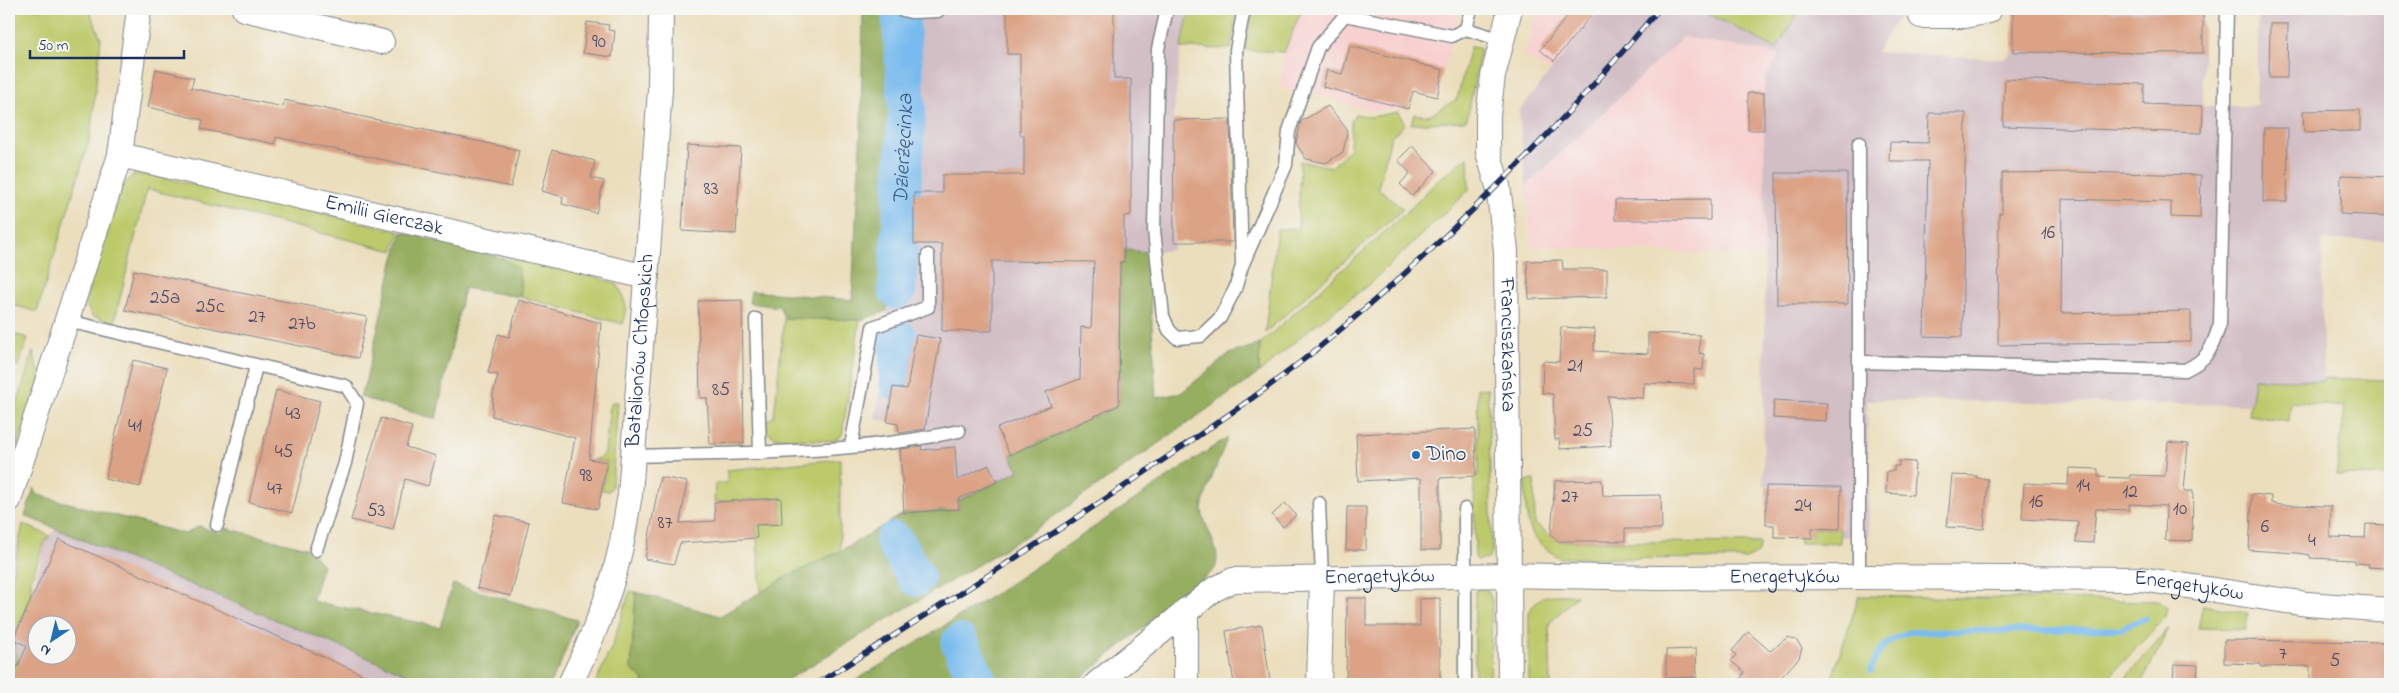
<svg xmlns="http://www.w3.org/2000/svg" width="2399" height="693" font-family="'Indie Flower',sans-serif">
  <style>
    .built { fill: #f7d0cf }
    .industrial { fill: #d2bec5; fill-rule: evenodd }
    .green { fill: #bdca6c; stroke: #6c7c65 }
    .forest { fill: #96ae60; stroke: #586e5f }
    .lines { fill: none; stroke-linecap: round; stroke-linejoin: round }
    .stream { stroke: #79bbee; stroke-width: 6 }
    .river { stroke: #79bbee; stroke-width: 38 }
    .building { fill: #dba285; fill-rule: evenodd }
    .service-casing { stroke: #83868d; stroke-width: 15 }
    .minor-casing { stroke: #83868d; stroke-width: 26 }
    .service { stroke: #fff; stroke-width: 12 }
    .minor { stroke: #fff; stroke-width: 24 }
    .rail-casing { stroke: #1b2f5e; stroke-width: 5.5 }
    .rail { stroke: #f6f6f2; stroke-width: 4; stroke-dasharray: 11; stroke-linecap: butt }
    .poi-dot { fill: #1f6fb2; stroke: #f6f6f2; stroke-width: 2 }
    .labels { text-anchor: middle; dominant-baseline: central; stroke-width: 4; stroke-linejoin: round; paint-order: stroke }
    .number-label { font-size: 19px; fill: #4b4c68 }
    .street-label { font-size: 21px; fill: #1b2f5e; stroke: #f6f6f2 }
    .poi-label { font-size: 21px; fill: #1b2f5e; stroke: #f6f6f2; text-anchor: start }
    .water-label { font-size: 22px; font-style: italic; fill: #375989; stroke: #f6f6f2 }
  </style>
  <rect width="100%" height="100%" fill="#f6f6f2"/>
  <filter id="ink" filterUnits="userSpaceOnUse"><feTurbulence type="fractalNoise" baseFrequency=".02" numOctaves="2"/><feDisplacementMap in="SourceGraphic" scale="10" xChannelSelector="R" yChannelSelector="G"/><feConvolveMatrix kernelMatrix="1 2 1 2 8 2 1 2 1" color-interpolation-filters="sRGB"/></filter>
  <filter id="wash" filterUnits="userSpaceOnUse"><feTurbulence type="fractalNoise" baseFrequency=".0096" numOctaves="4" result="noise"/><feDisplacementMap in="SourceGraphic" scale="20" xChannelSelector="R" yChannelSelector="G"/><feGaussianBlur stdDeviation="1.12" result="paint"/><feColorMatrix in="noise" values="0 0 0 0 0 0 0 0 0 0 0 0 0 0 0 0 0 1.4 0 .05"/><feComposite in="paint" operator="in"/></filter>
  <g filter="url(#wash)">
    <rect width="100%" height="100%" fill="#ebdebc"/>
    <g class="built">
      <polygon points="1302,9 1460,9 1437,97 1413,91 1408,109 1370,111 1311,93 1280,88 1284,52"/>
      <polygon points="1538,9 1600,9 1552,71 1525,56"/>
      <polygon points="1683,37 1781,54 1764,93 1765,256 1531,246 1526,186"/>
    </g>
    <g class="industrial">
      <polygon points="910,9 1190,9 1181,48 1173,120 1173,250 1148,252 1156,398 1010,455 1019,471 959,500 959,509 905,513 900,451 923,450 925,429 875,419 888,339 887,298 916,282"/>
      <polygon points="1600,9 1903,9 1876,52 2004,59 2013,52 2013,9 2166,9 2166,12 2203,12 2203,106 2256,106 2259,9 2345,9 2346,11 2390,12 2390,240 2322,240 2323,381 2254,379 2249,405 1867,400 1869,536 1841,537 1841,487 1763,485 1765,327 1764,93 1765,78 1780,54 1683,37 1526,186 1519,111"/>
      <path d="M 56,528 L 431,684 L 10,684 L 19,665 L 13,639 L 31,599 L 45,542 ZM 38,626 L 68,626 L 68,656 L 38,656 Z"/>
    </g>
    <g class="green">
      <polygon points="9,9 89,9 101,39 90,138 37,312 9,304 9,79 13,57 9,55"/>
      <polygon points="1190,9 1237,9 1231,49 1181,48"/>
      <polygon points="1253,9 1302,9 1284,52 1245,50"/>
      <polygon points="1699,9 1799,9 1777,49"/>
      <polygon points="1470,47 1480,48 1480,53 1467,119 1463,121 1411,124 1414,114 1429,116 1457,99"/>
      <polygon points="1398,112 1405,124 1391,137 1378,188 1403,209 1265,333 1277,229 1298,229 1300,161 1332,167 1350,148 1351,120 1356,114 1371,117"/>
      <polygon points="1468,157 1469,190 1368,285 1311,328 1259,373 1260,344 1411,208 1438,180"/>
      <polygon points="133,175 151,175 400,231 393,251 147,189 114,323 92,316 85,303 122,186"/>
      <polygon points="499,257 581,272 617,284 621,291 626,306 623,324 521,297 519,268"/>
      <polygon points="784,318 860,320 842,435 833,441 777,438 766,432 764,423 774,416"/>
      <polygon points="9,333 28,338 19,366 9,363"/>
      <polygon points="33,352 41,378 9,469 9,430"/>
      <polygon points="2324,378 2390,380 2390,476 2336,475 2345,407 2291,402 2289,422 2249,415 2254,379 2323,381"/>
      <polygon points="1477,388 1488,389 1492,552 1488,559 1477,560 1475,557 1474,474 1479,474"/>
      <polygon points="612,402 618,402 612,487 609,491 602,490 607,462 593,460 600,458 605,452 610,406"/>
      <polygon points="840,459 840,551 761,592 756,525 782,524 781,498 714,502 715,483 727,483 727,470"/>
      <path d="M 1534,480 L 1535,524 L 1558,541 L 1761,543 L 1757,554 L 1746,559 L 1560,558 C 1524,538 1526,519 1525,481 Z"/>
      <polygon points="23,524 50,536 45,542 31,579 31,599 13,639 19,665 9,684 9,589"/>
      <polygon points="1812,528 1840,529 1840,543 1800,543 1799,537 1812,537"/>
      <polygon points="1481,587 1488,591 1492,600 1490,684 1475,684 1475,591"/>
      <polygon points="630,591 636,592 631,669 644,680 642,684 595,684 612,646"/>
      <path d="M 1577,595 L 1549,624 L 1551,684 L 1529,684 L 1529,613 C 1539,590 1556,596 1577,595 Z"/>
      <polygon points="1859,596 2159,601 2167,608 2165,617 2103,684 1830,684"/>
      <polygon points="2203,605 2248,613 2246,629 2198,628"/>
      <polygon points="2169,628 2141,684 2120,684"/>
    </g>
    <g class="forest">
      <polygon points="863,10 910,22 916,282 903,298 887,298 887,311 860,320 784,318 780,307 749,303 751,291 852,300 861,128"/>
      <polygon points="402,232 499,257 519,268 521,297 464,288 436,419 366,399 360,396 366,380 393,262"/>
      <polygon points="1124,250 1148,252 1156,398 1181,393 1229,354 1260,344 1259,373 1027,535 780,684 642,684 644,680 631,669 636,592 720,616 790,575 840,551 905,513 959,509 958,501 1019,471 1010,455 1119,405 1120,262 1124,261"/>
      <path d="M 1228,437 C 1223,450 1201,502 1202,511 C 1205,530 1224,552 1214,570 L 1074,684 L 850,684 L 992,596 Z"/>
      <polygon points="34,488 38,495 185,534 199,526 221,534 225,528 307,548 323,565 312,601 440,627 453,584 577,620 559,667 549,684 431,684 25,516"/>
    </g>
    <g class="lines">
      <path class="stream" d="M 1871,671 C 1876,649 1889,639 1910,632 L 2120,629 L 2146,618"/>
      <g class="river">
        <path id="s1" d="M 897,290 L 907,109 L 900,9"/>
        <polyline points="898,337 898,383"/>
        <polyline points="894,541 916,577"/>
        <polyline points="960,643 979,684"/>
      </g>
    </g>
    <g id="blocks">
      <g class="building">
        <polygon points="1007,9 1114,9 1114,79 1131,79 1131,215 1124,216 1124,262 1120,262 1119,405 1010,455 997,428 1051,406 1046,392 1080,379 1081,327 1091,328 1094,262 992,261 992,331 942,331 942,244 914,244 914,193 942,193 942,175 1024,175 1024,135 1020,135 1020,54 1007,54"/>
        <polygon points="1573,9 1596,9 1554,61 1540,50"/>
        <polygon points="2013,9 2110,9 2110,12 2203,12 2203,53 2013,52"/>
        <polygon points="587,22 609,25 608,30 615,31 612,57 583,53"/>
        <polygon points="2270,24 2288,24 2287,78 2269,78"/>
        <polygon points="1350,46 1443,70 1437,97 1413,91 1408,109 1323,87 1327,70 1342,74"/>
        <polygon points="156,69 194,78 191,88 283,107 284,100 519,150 511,187 276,137 275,144 201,129 203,120 148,107"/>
        <polygon points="2005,79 2144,84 2144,104 2203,106 2202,133 2003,126"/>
        <rect x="1748" y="93" width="16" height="37"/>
        <polygon points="1328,106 1346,128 1347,133 1343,152 1326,163 1306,159 1296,143 1301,121"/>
        <polygon points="2360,110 2360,131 2304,132 2303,111"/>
        <polygon points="1929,113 1966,113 1962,337 1924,336 1928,161 1889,161 1890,142 1928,143"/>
        <polygon points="1230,119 1233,242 1174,242 1173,120"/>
        <polygon points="2264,128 2288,128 2287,202 2263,202"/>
        <polygon points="687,145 741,148 736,234 682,231"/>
        <polygon points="1412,146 1436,171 1412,196 1400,184 1410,173 1398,160"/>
        <polygon points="552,150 595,161 591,178 604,181 596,213 562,204 563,197 542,191"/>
        <polygon points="2076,172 2201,175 2200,218 2171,217 2171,202 2062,199 2061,313 2191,311 2191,342 1998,345 1999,213 2002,213 2002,173"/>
        <polygon points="1776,173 1847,173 1848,304 1777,304"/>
        <polygon points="2341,175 2390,177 2390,216 2340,214"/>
        <polygon points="1710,199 1710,220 1615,220 1615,200"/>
        <polygon points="1562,260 1563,269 1607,269 1607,297 1529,299 1527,261"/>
        <polygon points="134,270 225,290 367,317 358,358 125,310"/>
        <polygon points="519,300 601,323 589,459 607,462 598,509 563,503 575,438 492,416 493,394 498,375 488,373 498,334 509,337"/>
        <polygon points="742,300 744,443 710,444 707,398 700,398 698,301"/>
        <polygon points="1561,327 1595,329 1594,351 1648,354 1648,333 1700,335 1699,353 1704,354 1703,370 1694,369 1694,384 1644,383 1643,398 1608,396 1611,446 1560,449 1559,439 1555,440 1553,394 1542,393 1543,361 1559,362"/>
        <polygon points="916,335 940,339 925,429 899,433 898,424 887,422 893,387 907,389"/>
        <polygon points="133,360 167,368 140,487 105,479"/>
        <polygon points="276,390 320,401 292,513 249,502"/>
        <polygon points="1774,400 1827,403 1826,421 1773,418"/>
        <polygon points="381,418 412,427 406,447 436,456 428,486 405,479 393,530 351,520"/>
        <polygon points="1475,429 1476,476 1440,478 1440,550 1421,550 1421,478 1358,481 1356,434"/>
        <polygon points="2168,442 2188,444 2184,491 2193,491 2192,541 2165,540 2166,506 2129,504 2129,510 2096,509 2093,543 2076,542 2078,522 2022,519 2024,483 2068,485 2069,468 2098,469 2098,477 2129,478 2130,475 2165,476"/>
        <polygon points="922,446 921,450 955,447 957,480 989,465 997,482 958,499 959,509 904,513 900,449"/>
        <polygon points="1899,461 1915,462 1913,495 1886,493 1887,471 1894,471 1894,466 1899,466"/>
        <polygon points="1952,475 1977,476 1977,478 1988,479 1984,529 1947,527"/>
        <polygon points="660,477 687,482 680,523 715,521 714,502 781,498 782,524 756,525 757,538 680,543 674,564 645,559"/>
        <polygon points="1602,480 1603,496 1661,495 1662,529 1625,529 1625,541 1557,541 1551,534 1555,481"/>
        <polygon points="1766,486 1841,487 1840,529 1812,528 1812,538 1774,537 1774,525 1766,525"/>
        <polygon points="2252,494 2271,496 2271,503 2281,505 2331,506 2330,537 2365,538 2366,524 2388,525 2385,568 2368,567 2369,564 2355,563 2355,560 2310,558 2310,555 2297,553 2249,550"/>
        <polygon points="1285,503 1296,515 1283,527 1272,515"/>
        <polygon points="1347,507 1366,507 1366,550 1346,550"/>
        <polygon points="495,515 529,522 511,596 477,588"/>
        <path d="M 59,539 L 384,684 L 10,684 L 27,646 L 13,639 ZM 38,626 L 68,626 L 68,656 L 38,656 Z"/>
        <polygon points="1347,598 1366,598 1366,626 1420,626 1420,599 1440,598 1440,684 1346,684"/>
        <polygon points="1262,625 1270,681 1234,684 1226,631"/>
        <polygon points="1748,632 1770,651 1788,637 1796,640 1802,648 1799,658 1775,684 1738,684 1744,672 1731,661 1736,655 1732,651"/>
        <polygon points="2224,640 2390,642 2390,684 2310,684 2310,666 2261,667 2261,664 2224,663"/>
        <polygon points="1696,649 1697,677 1666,678 1666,650"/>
        <polygon points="2174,664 2198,665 2197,684 2173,684"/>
      </g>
    </g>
  </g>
  <g filter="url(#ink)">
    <use href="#blocks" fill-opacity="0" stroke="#83868d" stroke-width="1"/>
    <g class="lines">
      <g class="service-casing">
        <g id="service">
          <polyline points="899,9 911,12 938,11"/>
          <polyline points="1167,9 1158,49 1154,230 1163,316 1169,330 1177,338 1201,336 1220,318 1235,289 1242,266 1286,165 1289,131 1318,47 1345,15 1452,36 1466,29 1502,40"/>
          <polyline points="1466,29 1471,9"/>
          <polyline points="1242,263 1236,50 1244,9"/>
          <polyline points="756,319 760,453"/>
          <polyline points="68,321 346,386 357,403 345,463 316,550"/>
          <path d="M 1861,362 L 2185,370 C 2209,359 2212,348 2220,324 L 2227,9"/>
          <polyline points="851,446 873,327 928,307 928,255"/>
          <path d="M 634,456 C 742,453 853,454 959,431"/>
          <polyline points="1319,503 1322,578"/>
          <polyline points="217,525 256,366"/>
          <polyline points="1859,577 1859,143"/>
          <polyline points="1465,684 1465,509"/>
        </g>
      </g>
      <g class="minor-casing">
        <g id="minor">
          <polyline points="244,9 382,42"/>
          <path id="s2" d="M 1510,9 L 1493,76 L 1488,115 L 1488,152 L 1498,186 L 1506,251 L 1510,684"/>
          <polyline points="1925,9 1921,16 1965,16 1989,11 1990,9"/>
          <path id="s3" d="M 120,155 L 647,277"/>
          <polyline points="9,500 120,155 139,9"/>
          <polyline points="1186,610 1186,684"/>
          <path id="s4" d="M 570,684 C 590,643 609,600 619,555 C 624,536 626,515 630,495 L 660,90 L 661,9"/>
          <path id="s5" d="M 1096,684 L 1213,590 L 1233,580 L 1510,575 L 1657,578 L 1859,577 L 2141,579 L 2307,604 L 2390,610"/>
          <polyline points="1319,684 1322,578"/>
        </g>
      </g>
      <use href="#service" class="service"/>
      <use href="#minor" class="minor"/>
      <g class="rail-casing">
        <path id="rail" d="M 816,684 C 932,612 1047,539 1160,462 C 1217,423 1275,384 1328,340 C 1448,240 1559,129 1659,9"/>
      </g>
      <use href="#rail" class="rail"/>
    </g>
  </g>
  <circle class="poi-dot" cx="1416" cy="455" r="5"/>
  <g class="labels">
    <g class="number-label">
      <text x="599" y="42">90</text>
      <text x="711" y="189">83</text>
      <text x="2048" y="233">16</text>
      <text x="165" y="298">25a</text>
      <text x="210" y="307">25c</text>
      <text x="257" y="317">27</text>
      <text x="302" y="324">27b</text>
      <text x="1575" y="366">21</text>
      <text x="721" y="390">85</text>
      <text x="293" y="414">43</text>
      <text x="135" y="426">41</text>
      <text x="1583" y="431">25</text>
      <text x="284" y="452">45</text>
      <text x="586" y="476">98</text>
      <text x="2083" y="486">14</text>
      <text x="275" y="489">47</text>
      <text x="2130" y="492">12</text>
      <text x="1570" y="497">27</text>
      <text x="2036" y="502">16</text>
      <text x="1803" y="506">24</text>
      <text x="2180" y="509">10</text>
      <text x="376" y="511">53</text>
      <text x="665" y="523">87</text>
      <text x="2265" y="527">6</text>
      <text x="2312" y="541">4</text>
      <text x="2283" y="654">7</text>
      <text x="2335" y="661">5</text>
    </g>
    <g class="street-label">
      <text stroke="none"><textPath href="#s3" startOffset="271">Emilii Gierczak</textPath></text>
      <text stroke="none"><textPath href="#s2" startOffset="340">Franciszkańska</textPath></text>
      <text stroke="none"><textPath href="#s4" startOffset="344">Batalionów Chłopskich</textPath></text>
      <text stroke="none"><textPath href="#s5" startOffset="319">Energetyków</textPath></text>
      <text stroke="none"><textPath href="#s5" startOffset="724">Energetyków</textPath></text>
      <text stroke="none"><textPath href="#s5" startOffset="1129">Energetyków</textPath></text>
    </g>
    <g class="poi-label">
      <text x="1426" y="455">Dino</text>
    </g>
    <g class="water-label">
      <text stroke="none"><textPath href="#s1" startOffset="141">Dzierżęcinka</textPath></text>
    </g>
  </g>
  <rect width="2399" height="693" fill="none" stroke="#f6f6f2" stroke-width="30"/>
  <g transform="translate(52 640) rotate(215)"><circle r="24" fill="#f6f6f2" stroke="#9ea6b7"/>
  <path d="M0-4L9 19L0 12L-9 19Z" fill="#1f6fb2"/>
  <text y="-8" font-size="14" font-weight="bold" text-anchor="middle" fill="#1b2f5e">N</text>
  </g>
  <path d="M30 50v8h154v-8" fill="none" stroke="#1b2f5e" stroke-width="2.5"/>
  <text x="38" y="50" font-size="15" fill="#1b2f5e" stroke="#f6f6f2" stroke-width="4" paint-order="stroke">50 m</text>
</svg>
